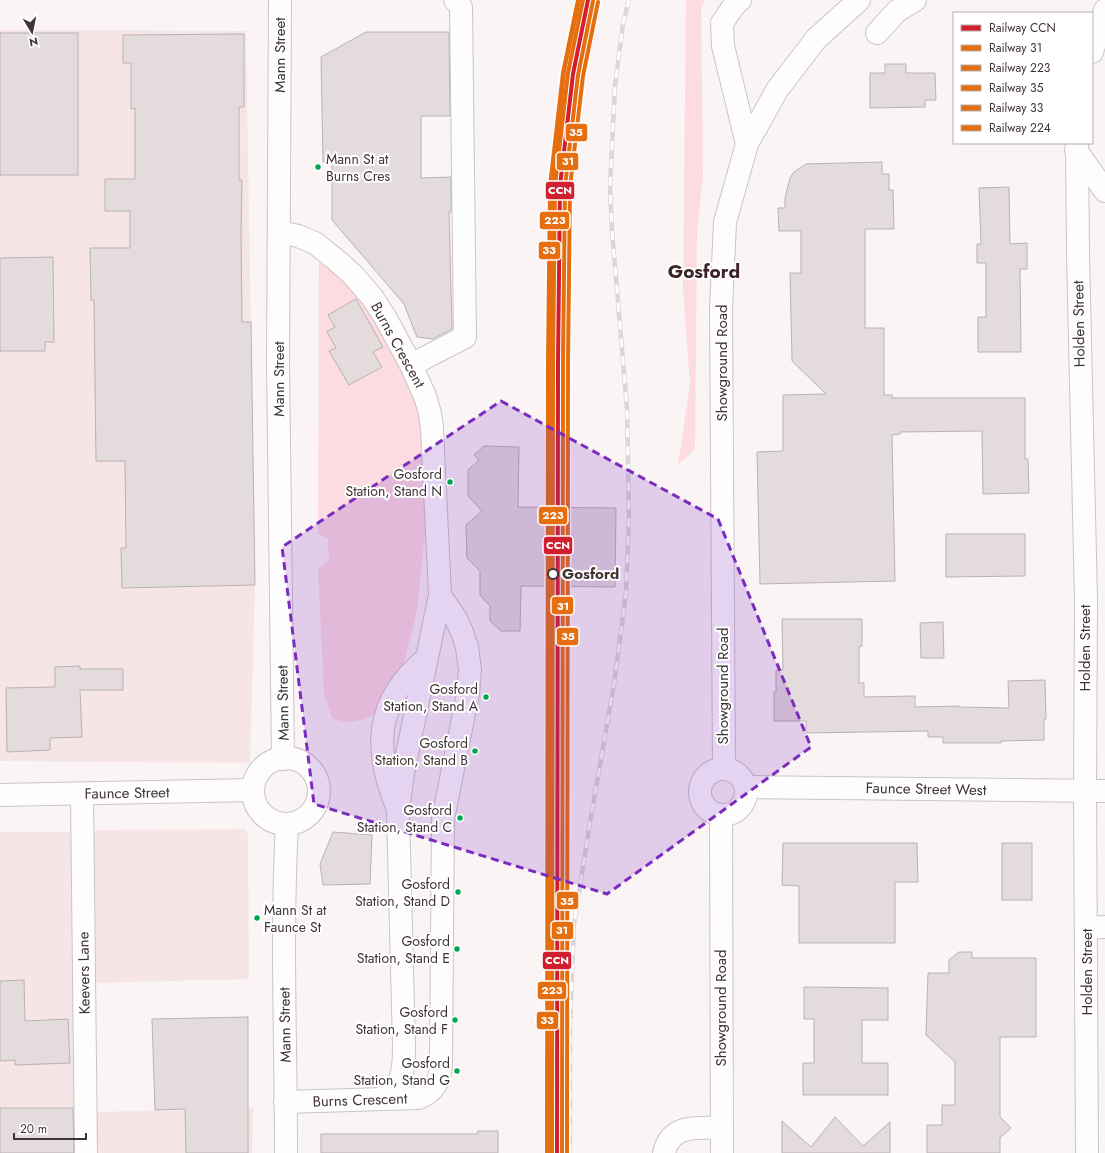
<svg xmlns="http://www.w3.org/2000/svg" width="1105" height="1153" font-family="Jost,sans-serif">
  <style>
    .built { fill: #f5e5e6 }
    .green { fill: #fcdce0 }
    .building { fill: #e4dbdc; stroke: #bab1b2 }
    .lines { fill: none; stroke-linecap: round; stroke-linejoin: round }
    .minor-casing { stroke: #ccc3c4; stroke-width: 24 }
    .major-casing { stroke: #ccc3c4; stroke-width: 24 }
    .minor { stroke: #fefdfe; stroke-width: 22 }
    .major { stroke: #fefdfe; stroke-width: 22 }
    .rail-casing { stroke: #d9d7d7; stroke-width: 4.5 }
    .rail { stroke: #fff; stroke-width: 3; stroke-dasharray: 9; stroke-linecap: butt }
    .rail-1-casing { stroke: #fff; stroke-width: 7 }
    .rail-2-casing { stroke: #fff; stroke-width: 7 }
    .rail-3-casing { stroke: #fff; stroke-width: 7 }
    .rail-4-casing { stroke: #fff; stroke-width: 7 }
    .rail-5-casing { stroke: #fff; stroke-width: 7 }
    .rail-6-casing { stroke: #fff; stroke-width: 7 }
    .rail-1 { stroke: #d11f2f; stroke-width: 4 }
    .rail-2 { stroke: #e56e0f; stroke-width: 4 }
    .rail-3 { stroke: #e56e0f; stroke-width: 4 }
    .rail-4 { stroke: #e56e0f; stroke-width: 4 }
    .rail-5 { stroke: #e56e0f; stroke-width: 4 }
    .rail-6 { stroke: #e56e0f; stroke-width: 4 }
    .marked { fill: #7b2cbf; fill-opacity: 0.2; stroke: #7b2cbf; stroke-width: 3; stroke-dasharray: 8 5; stroke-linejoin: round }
    .bus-dot { fill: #00a651; stroke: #fff; stroke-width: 1.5 }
    .stop-dot { fill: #fff; stroke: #403334; stroke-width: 2 }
    .labels { text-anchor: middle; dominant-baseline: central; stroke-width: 4; stroke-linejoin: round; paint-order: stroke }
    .bus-label { font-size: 14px; fill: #403334; stroke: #fff; text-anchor: end }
    .street-label { font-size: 15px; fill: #403334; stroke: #fff }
    .stop-label { font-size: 15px; font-weight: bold; fill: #403334; stroke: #fff; text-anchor: start }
    .district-label { font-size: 19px; font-weight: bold; fill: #3b2326; stroke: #fff }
    .line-badge { stroke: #fff; stroke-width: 1.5 }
    .badge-label { font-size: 11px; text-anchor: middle; font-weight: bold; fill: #fff }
  </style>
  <rect width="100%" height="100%" fill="#fbf4f5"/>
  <g class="built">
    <polygon points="0,30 246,31 255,585 250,763 0,761"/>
    <polygon points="245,829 248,835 249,979 93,983 92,833 97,830"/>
    <polygon points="0,832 75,832 79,1153 0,1153"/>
    <polygon points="253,1108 252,1153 96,1153 96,1112"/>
  </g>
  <g class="green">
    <polygon points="686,0 705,0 701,7 703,174 697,234 695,449 678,465 690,384 683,290"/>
    <path d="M 319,262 L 350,285 L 386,335 L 420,415 L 426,524 L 417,611 L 401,674 L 381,712 C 360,720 354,726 332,718 L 324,694 L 318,569 L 329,561 L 328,539 L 318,533 Z"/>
  </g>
  <g class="building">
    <polygon points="366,32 449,32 450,116 421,116 421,178 451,177 451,212 449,212 452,329 433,339 417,337 404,304 332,220 332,162 323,162 321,57"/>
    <rect x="0" y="33" width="78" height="142"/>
    <polygon points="244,34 244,107 239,107 239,180 242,180 241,232 242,322 251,322 255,585 122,588 121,548 126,548 125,461 96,461 94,300 91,300 90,248 130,248 130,211 105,211 105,179 135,179 135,108 131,109 131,63 123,63 123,35"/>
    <polygon points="885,64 906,64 906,73 935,73 936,100 925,100 925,107 870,108 870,73 885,73"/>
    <polygon points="882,162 882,174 889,174 889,190 893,190 894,229 865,229 865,328 884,328 884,395 892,395 892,398 1025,398 1025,459 1028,459 1029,493 983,494 982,431 900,432 900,434 892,435 895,581 760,584 757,452 783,451 783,395 826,394 792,361 790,273 801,273 801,231 779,231 778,208 785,208 785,198 790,178 794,172 806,164"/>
    <polygon points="1009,187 1010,244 1027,243 1027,269 1020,269 1021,352 978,352 978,317 986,317 986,263 977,263 977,244 981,244 979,188"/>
    <polygon points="53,257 54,342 45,342 45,351 0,351 0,258"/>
    <polygon points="356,299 383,347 373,352 382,367 349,385 329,351 336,348 327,332 335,327 328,315"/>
    <polygon points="484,446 519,447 518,507 616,508 615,587 521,586 520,631 501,631 490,621 490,606 480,595 480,571 467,558 466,525 482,511 468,496 468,470 479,460 474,455"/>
    <polygon points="946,534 1025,534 1025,576 946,577"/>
    <polygon points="782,619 862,619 862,646 859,647 859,683 864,683 864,697 915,696 915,707 959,706 959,707 1009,708 1008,681 1045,680 1046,719 1044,719 1044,740 1001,741 1001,743 943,743 943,737 928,737 928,731 806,733 806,721 774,721 774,692 776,692 776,670 783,670"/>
    <polygon points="943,622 944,658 921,658 920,623"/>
    <polygon points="80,666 80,669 123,669 123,690 80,690 82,737 50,738 50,750 7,752 6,688 55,687 55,667"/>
    <polygon points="333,832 372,835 370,884 323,885 320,864"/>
    <polygon points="783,843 917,843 918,882 895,882 895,943 799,943 799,886 782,885"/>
    <rect x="1002" y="843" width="30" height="57"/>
    <polygon points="959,952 972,952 972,958 1036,958 1036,1037 1000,1037 1000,1117 1011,1128 1000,1138 1000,1153 927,1153 927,1125 942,1125 942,1105 955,1105 955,1062 926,1035 928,973 949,973 949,960"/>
    <polygon points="24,980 25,1021 68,1019 70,1063 15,1065 15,1060 0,1061 0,981"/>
    <polygon points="804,987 888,988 888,1020 862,1020 862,1063 888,1063 888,1095 803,1095 803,1063 814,1063 814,1019 804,1019"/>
    <polygon points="248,1017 248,1153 186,1153 185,1109 155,1110 152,1019"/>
    <polygon points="0,1108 73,1108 74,1153 0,1153"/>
    <polygon points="835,1117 863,1146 890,1122 890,1153 782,1153 782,1121 811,1147"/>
    <polygon points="478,1131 498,1131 498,1153 321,1153 321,1134 477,1134"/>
  </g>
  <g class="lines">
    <g class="minor-casing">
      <g id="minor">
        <polyline points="740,0 733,7 722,23 723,46 747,144"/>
        <polyline points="877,33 897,11 915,0"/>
        <polyline points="1092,52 1105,10"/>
        <polyline points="1077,143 1078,254 1086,600 1085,790 1087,1153"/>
        <polyline points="1076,150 1105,191"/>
        <path d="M 280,232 L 298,236 L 315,243 L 335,259 L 353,275 L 372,297 L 385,317 L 411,365 L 425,396 L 430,413 L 432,428 L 440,595 L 456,619 L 462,632 L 467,647 L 470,670 L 468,694 L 443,819 L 441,1061 C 441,1079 436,1092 418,1098 L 285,1102"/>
        <polyline points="411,365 465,337 461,7 455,0"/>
        <polyline points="724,768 721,309 725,222 747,144 777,90 816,39 859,0"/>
        <circle cx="723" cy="792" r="23"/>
        <polyline points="746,787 1105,791"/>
        <polyline points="82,794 86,1153"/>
        <polyline points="0,795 253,790"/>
        <path d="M 397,807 C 373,748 375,701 426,659"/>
        <polyline points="721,815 722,1153"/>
        <polyline points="1086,928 1105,927"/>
        <path d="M 379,1099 C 403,1089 404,1070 404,1047 L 398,811 L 403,773 L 440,595"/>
        <path d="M 664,1153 C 671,1123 698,1128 722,1128"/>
      </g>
    </g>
    <g class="major-casing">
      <g id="major">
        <polyline points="280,0 278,364 283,759"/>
        <circle cx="286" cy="791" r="33"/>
        <path d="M 286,1153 C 286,1043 281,934 287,824"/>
      </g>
    </g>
    <use href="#minor" class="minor"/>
    <use href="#major" class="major"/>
    <g class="rail-casing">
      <polyline id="rail" points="570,1153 570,1026 574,925 590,822 614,684 626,593 629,517 627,408 612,231 610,187 615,86 623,23 629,0"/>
    </g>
    <use href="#rail" class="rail"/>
    <g class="rail-1-casing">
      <polyline id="rail-1" points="557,1153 558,362 560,186 573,74 588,0"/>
    </g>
    <g class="rail-2-casing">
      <polyline id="rail-2" points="562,1153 563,362 565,186 578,75 593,1"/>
    </g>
    <g class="rail-3-casing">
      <polyline id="rail-3" points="552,1153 553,362 555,186 568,73 583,0"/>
    </g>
    <g class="rail-4-casing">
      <polyline id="rail-4" points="567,1153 568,362 570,187 583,76 598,2"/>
    </g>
    <g class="rail-5-casing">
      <polyline id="rail-5" points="547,1153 548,362 550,186 563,73 578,0"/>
    </g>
    <g class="rail-6-casing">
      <polyline id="rail-6" points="549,1153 550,362 553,185 564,71 579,1"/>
    </g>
    <use href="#rail-1" class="rail-1"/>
    <use href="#rail-2" class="rail-2"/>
    <use href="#rail-3" class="rail-3"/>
    <use href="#rail-4" class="rail-4"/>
    <use href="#rail-5" class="rail-5"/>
    <use href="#rail-6" class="rail-6"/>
  </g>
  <path class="marked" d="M 501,401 L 718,519 L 811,747 L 607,894 L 314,804 L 282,547 Z"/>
  <g class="bus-dot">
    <circle cx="318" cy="167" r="3.5"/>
    <circle cx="450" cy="482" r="3.5"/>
    <circle cx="486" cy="697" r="3.5"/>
    <circle cx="475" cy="751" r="3.5"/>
    <circle cx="460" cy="818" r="3.5"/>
    <circle cx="458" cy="892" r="3.5"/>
    <circle cx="257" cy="918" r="3.5"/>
    <circle cx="457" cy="949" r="3.5"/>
    <circle cx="455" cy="1020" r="3.5"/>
    <circle cx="457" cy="1071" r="3.5"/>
  </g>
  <circle class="stop-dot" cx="553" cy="574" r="5"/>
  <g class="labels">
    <g class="bus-label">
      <text x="326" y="159" text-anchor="start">Mann St at<tspan x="326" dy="17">Burns Cres</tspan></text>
      <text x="442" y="474">Gosford<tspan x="442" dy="17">Station, Stand N</tspan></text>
      <text x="478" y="689">Gosford<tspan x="478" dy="17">Station, Stand A</tspan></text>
      <text x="468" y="743">Gosford<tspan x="468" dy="17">Station, Stand B</tspan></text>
      <text x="452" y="810">Gosford<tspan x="452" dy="17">Station, Stand C</tspan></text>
      <text x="450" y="884">Gosford<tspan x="450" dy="17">Station, Stand D</tspan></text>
      <text x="264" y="910" text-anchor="start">Mann St at<tspan x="264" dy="17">Faunce St</tspan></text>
      <text x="450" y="941">Gosford<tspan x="450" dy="17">Station, Stand E</tspan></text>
      <text x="448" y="1012">Gosford<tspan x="448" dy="17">Station, Stand F</tspan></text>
      <text x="450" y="1063">Gosford<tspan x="450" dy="17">Station, Stand G</tspan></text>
    </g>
    <g class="street-label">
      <text transform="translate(280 55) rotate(-90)">Mann Street</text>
      <text transform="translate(1079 324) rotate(-91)">Holden Street</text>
      <text transform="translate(398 345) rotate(61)">Burns Crescent</text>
      <text transform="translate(722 363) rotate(-90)">Showground Road</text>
      <text transform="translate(279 379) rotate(-90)">Mann Street</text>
      <text transform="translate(1085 648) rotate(-90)">Holden Street</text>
      <text transform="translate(723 686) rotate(-90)">Showground Road</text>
      <text transform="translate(283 703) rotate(-91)">Mann Street</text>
      <text transform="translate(926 789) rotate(1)">Faunce Street West</text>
      <text transform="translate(127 793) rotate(-1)">Faunce Street</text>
      <text transform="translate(1087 972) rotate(-90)">Holden Street</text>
      <text transform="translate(84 973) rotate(-91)">Keevers Lane</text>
      <text transform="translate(721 1008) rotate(-90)">Showground Road</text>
      <text transform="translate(285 1025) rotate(-91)">Mann Street</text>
      <text transform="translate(360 1100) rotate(-2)">Burns Crescent</text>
    </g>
    <g class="stop-label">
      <text x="562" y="574">Gosford</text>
    </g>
    <g class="district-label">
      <text x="704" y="271">Gosford</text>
    </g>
  </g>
  <g class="line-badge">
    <rect x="565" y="123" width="23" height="19" rx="4" fill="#e56e0f"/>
    <rect x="556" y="152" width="23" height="19" rx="4" fill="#e56e0f"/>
    <rect x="545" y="181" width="30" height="19" rx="4" fill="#d11f2f"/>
    <rect x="539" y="211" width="31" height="19" rx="4" fill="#e56e0f"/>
    <rect x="538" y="241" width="23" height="19" rx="4" fill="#e56e0f"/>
    <rect x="538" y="506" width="30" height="19" rx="4" fill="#e56e0f"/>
    <rect x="543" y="536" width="30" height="19" rx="4" fill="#d11f2f"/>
    <rect x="551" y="596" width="23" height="19" rx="4" fill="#e56e0f"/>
    <rect x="556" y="627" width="23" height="19" rx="4" fill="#e56e0f"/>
    <rect x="556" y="891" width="23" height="19" rx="4" fill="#e56e0f"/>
    <rect x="551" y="921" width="23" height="19" rx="4" fill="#e56e0f"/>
    <rect x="542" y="951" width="30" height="19" rx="4" fill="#d11f2f"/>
    <rect x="537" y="981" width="30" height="19" rx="4" fill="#e56e0f"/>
    <rect x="536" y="1011" width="23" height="19" rx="4" fill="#e56e0f"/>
  </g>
  <g class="badge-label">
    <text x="576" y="136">35</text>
    <text x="568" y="165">31</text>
    <text x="560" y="194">CCN</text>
    <text x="555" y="224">223</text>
    <text x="549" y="254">33</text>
    <text x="553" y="519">223</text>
    <text x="558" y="549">CCN</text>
    <text x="563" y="610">31</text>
    <text x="568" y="640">35</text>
    <text x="567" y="905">35</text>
    <text x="562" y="934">31</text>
    <text x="557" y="964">CCN</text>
    <text x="552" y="994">223</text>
    <text x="547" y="1024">33</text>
  </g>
  <rect x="953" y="12" width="140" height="132" fill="#ffffff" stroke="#b3adae"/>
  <rect x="961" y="25" width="20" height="6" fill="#d11f2f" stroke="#b3adae"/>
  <text x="989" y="32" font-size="12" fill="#403334">Railway CCN</text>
  <rect x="961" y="45" width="20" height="6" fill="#e56e0f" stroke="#b3adae"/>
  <text x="989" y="52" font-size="12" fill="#403334">Railway 31</text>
  <rect x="961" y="65" width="20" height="6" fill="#e56e0f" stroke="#b3adae"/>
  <text x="989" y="72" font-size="12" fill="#403334">Railway 223</text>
  <rect x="961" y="85" width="20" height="6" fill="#e56e0f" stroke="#b3adae"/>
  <text x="989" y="92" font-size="12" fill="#403334">Railway 35</text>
  <rect x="961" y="105" width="20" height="6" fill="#e56e0f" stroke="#b3adae"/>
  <text x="989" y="112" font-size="12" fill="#403334">Railway 33</text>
  <rect x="961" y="125" width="20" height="6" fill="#e56e0f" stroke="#b3adae"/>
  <text x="989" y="132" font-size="12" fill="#403334">Railway 224</text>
  <g transform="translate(32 32) rotate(170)" stroke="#ffffff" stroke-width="3" paint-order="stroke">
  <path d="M0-3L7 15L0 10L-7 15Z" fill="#403334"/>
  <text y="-6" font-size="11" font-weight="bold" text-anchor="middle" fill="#403334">N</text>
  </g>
  <path d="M14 1133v6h72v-6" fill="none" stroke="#403334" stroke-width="2"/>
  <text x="20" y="1133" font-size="12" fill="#403334" stroke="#ffffff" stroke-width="3" paint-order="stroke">20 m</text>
</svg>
